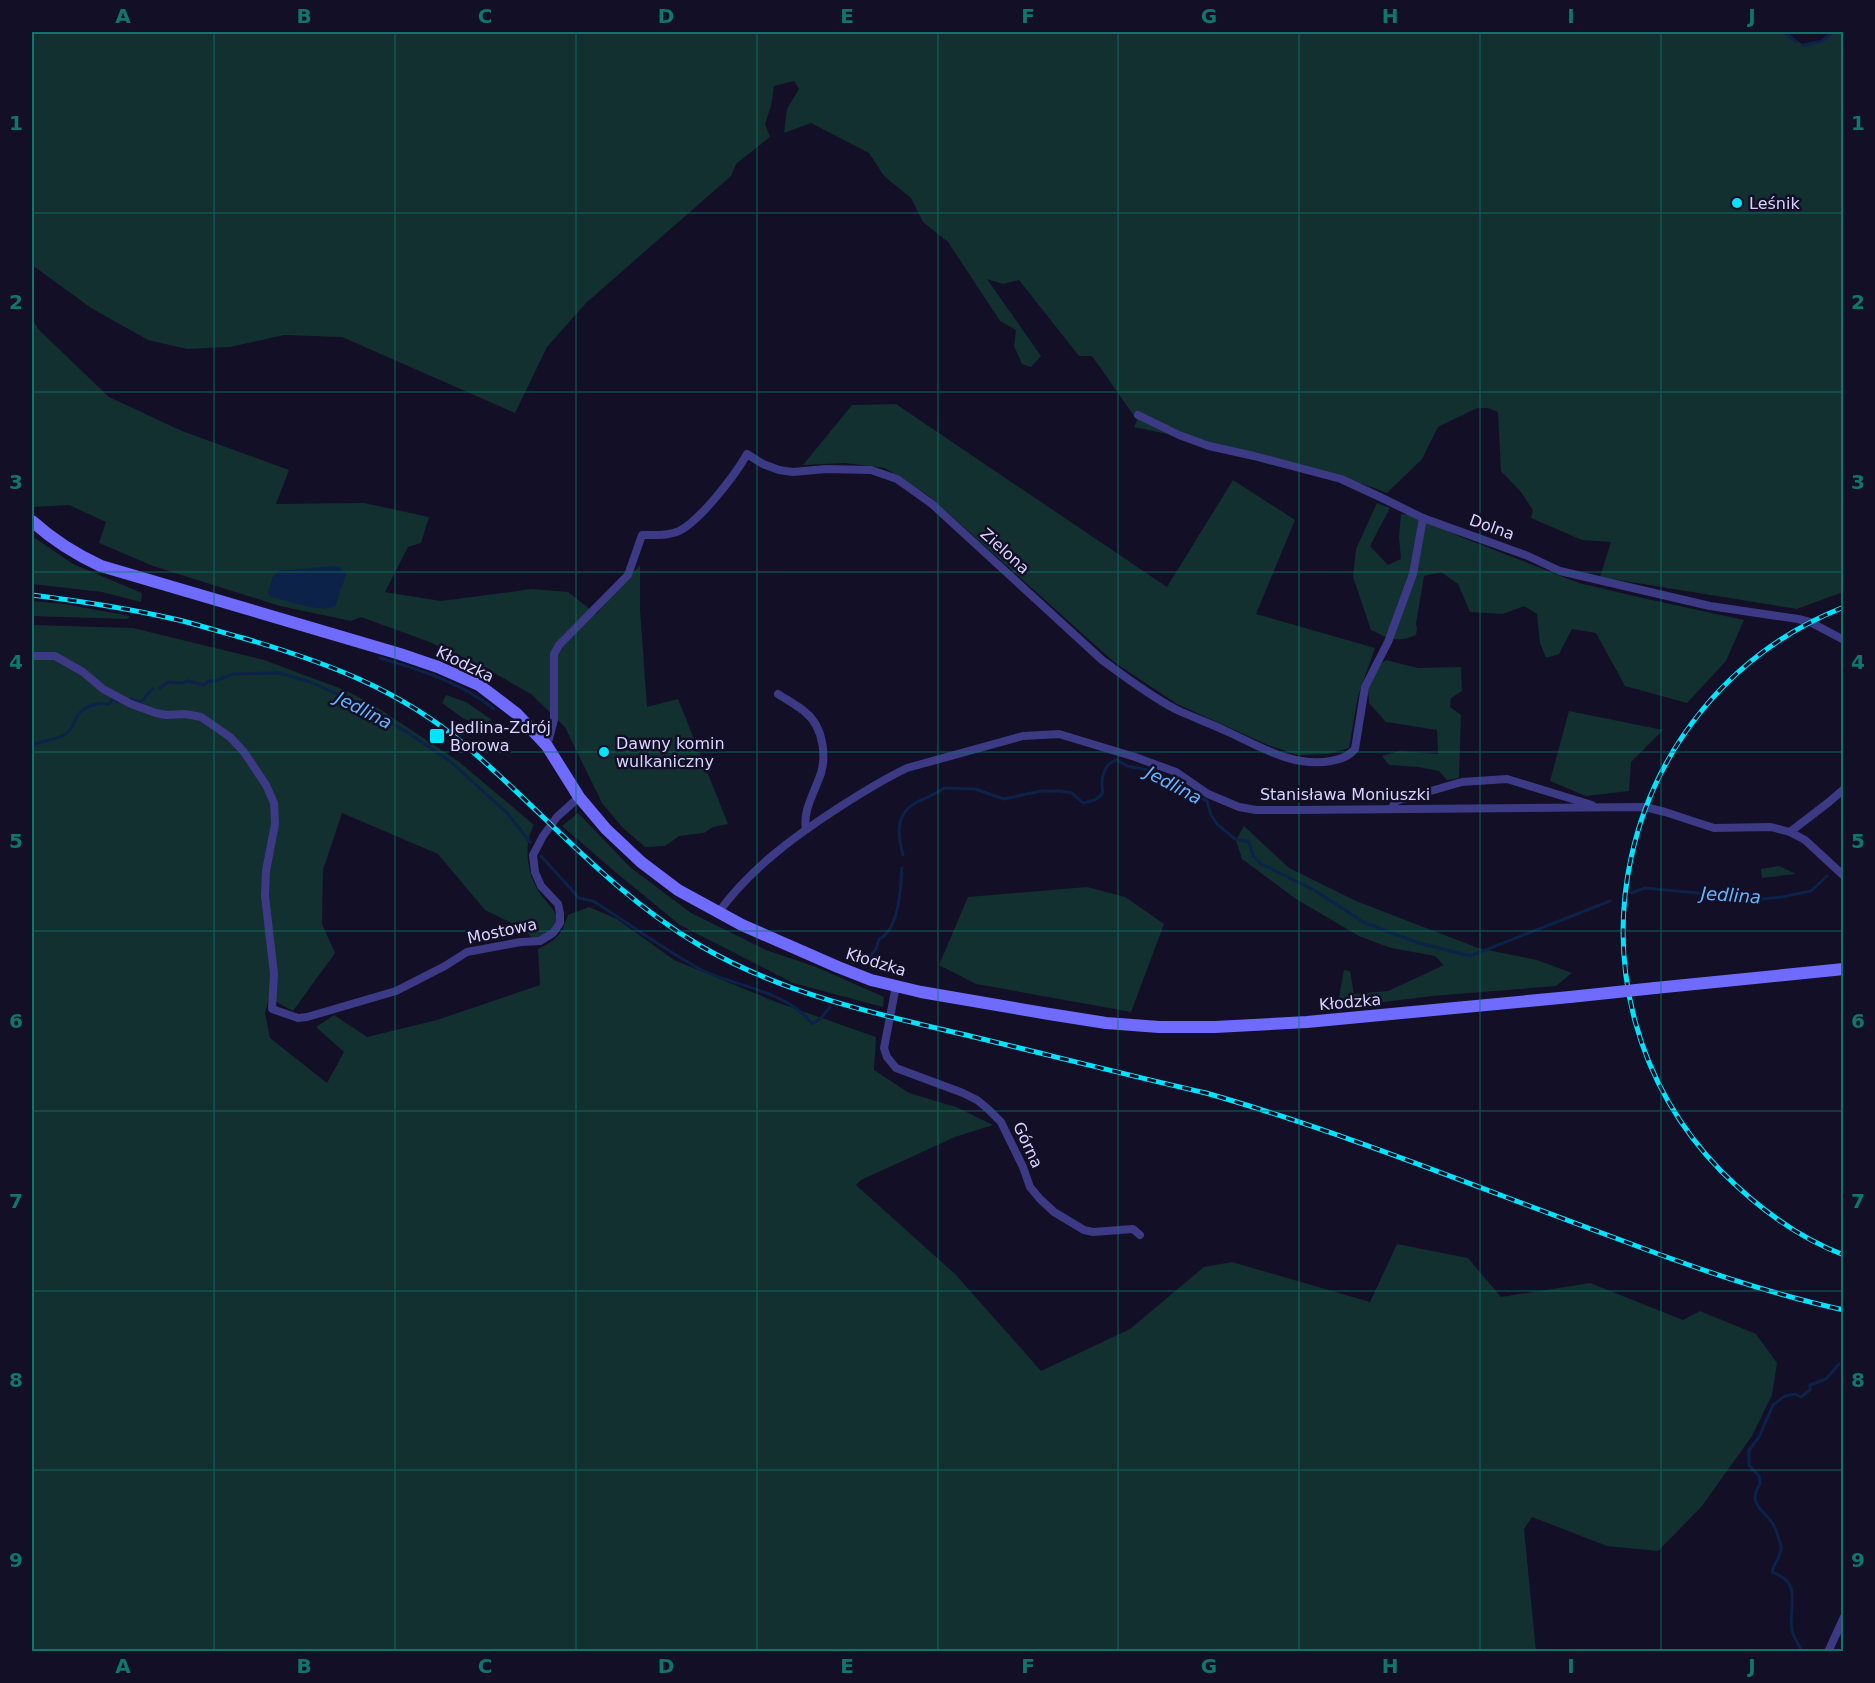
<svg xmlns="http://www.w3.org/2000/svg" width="1875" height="1683" font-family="'DejaVu Sans',sans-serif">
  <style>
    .green { fill: #12302f; fill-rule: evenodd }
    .water { fill: #0c2248 }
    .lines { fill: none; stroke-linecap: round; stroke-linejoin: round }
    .stream { stroke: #0c2248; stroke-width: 3 }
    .minor { stroke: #3d3a85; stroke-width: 8 }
    .secondary { stroke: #6f6bff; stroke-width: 12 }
    .rail-casing { stroke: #00e5ff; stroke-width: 5 }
    .rail { stroke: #130f26; stroke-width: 3; stroke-dasharray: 9; stroke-linecap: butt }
    .secondary-bridge { stroke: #6f6bff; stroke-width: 12 }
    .grid { fill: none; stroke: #0f766e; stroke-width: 1.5; stroke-opacity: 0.55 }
    .poi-dot { fill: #00e5ff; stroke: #130f26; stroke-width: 2 }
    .labels { text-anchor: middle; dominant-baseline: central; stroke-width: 5; stroke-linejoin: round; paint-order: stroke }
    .poi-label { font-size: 16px; fill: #d9d4ff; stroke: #130f26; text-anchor: start }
    .street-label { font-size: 16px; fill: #d9d4ff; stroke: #130f26 }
    .water-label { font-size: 18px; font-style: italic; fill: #62b6ff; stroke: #130f26 }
    .neatline { fill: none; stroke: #0f766e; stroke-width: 2 }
    .grid-label { font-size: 20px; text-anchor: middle; font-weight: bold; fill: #0f766e }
  </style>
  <rect width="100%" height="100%" fill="#130f26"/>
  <g class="green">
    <path d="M 32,32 L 1784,32 L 1802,44 L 1817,43 L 1832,32 L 1843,32 L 1843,592 L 1797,609 L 1600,577 L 1611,542 L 1582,540 L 1531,518 L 1533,510 L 1521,492 L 1501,471 L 1498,412 L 1488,408 L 1477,408 L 1438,427 L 1422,459 L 1387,493 C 1306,462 1219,445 1134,427 L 1137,420 L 1092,356 L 1079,356 L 1019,280 L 1003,284 L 987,279 L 1041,356 L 1031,367 L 1022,364 L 1014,346 L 1016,330 L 1000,321 L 948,242 L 923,222 L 911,198 L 884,176 L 869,153 L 811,123 L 784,133 L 787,109 L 799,89 L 794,81 L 774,86 L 771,106 L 765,124 L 770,137 L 736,164 L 731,176 L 586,303 L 547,347 L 515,413 L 342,337 L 284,335 L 230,347 L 187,349 L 148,340 L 91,308 L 32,265 Z"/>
    <path d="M 32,318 L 38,329 L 109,397 L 182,431 L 289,470 L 276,504 L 364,503 L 429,517 L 421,543 L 408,547 L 385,592 L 441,601 L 532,589 L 568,592 L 596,614 L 640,565 L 640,609 L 647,707 L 678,699 L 728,824 L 713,827 L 704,833 L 679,836 L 665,846 L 645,847 L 622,827 L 602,803 L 565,727 L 531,694 L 480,665 L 427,641 L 361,617 L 351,621 L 280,606 L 153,566 L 99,543 L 106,522 L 69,505 L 32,507 ZM 345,575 L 335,606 L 269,593 L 273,577 Z"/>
    <polygon points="896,404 1167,587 1233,480 1295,520 1256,614 1375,648 1358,696 1349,748 1328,754 1298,755 1268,745 1177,704 1114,662 929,496 885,468 845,463 803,465 852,405"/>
    <path d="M 1377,503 L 1390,508 L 1370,546 L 1388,565 L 1401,559 L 1399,537 L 1401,514 L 1413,515 L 1461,537 L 1579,583 L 1647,599 L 1744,620 L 1726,661 L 1687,703 L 1625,686 L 1596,633 L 1572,629 L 1559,654 L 1546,658 L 1540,643 L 1537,614 L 1524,606 L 1503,614 L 1470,612 L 1458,584 L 1441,572 L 1424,576 L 1416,624 L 1417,629 L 1416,635 C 1397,643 1389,639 1371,630 L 1353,577 L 1356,549 Z"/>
    <polygon points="32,536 73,564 142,593 141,602 102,592 32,584"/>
    <polygon points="32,601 64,604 130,616 127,619 32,616"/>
    <path d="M 32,625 L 133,628 L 264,660 L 347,691 L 375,706 L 458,761 L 534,825 C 523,845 527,873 539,892 C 547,904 555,908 560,923 L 540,941 L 532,938 L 524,929 L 485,910 L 438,854 L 342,813 L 323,870 L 322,924 L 335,953 L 293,1011 L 269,998 L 265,1013 L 270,1038 L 327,1083 L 344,1052 L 316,1027 L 334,1015 L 367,1037 L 437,1020 L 540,985 L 538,949 C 556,941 562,934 568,915 L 589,907 L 617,919 L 674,960 L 776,1002 L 876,1037 L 874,1070 L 909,1093 L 956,1107 L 993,1125 L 955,1137 L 861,1180 L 856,1185 L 955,1274 L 1041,1371 L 1130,1329 L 1204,1267 L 1232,1262 L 1370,1302 L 1397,1244 L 1468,1258 L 1501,1297 L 1590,1283 L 1683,1320 L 1700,1311 L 1756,1334 L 1777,1363 L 1772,1395 L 1752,1436 L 1702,1506 L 1658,1551 L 1607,1546 L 1532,1517 L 1524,1529 L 1536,1651 L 32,1651 Z"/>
    <polygon points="1386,660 1418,668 1461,667 1462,691 1451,698 1450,707 1461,715 1459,778 1447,780 1439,771 1418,767 1389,765 1382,756 1400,751 1438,754 1437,730 1386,722 1369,703 1368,685 1374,669"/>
    <polygon points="446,695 466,702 492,720 482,725 464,719 442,703"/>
    <polygon points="1569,711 1663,730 1631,762 1629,791 1586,796 1550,781"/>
    <polygon points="578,813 630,867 691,913 766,950 816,967 884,997 883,1007 793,983 680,925 613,870 562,826"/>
    <polygon points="1244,826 1289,868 1356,901 1478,948 1537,960 1572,973 1556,986 1432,996 1337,1008 1344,970 1350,971 1354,994 1388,991 1444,965 1435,956 1391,948 1359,936 1296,899 1242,859 1236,840"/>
    <polygon points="1779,866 1796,874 1762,878 1761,869"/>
    <polygon points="1087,887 1125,897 1164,924 1131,1012 976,984 939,965 968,897"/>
  </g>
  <path class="water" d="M 334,566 L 341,568 L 346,575 L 335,606 C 324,614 285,600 271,597 L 268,593 L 273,577 L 278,571 Z"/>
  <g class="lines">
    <g class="stream">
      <polyline points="1784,32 1797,42"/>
      <polyline points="1803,45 1822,41 1833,32"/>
      <path d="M 380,658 C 420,670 461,682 494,709"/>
      <polyline points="160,688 168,682 182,683 188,681 204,685 209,681 215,681 233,674 280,673 310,682 344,697 404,730 451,762 507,813 530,842"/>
      <path d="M 130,699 C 147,706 143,695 153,689"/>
      <path d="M 32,745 C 42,741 55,740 64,735 C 73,730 73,723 78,715 C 84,706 98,702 109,704 L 113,699 L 118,702"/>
      <path d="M 903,855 C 897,832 895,813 919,801 C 928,797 936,794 944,788 L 975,789 L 1004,799 L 1041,791 L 1060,791 L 1072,793 L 1083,803 C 1092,801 1099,800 1103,792 C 1100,779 1104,763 1117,760 L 1127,766 L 1148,770 L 1207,801 L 1211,815 L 1217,824 L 1235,839 L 1249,842 L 1253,856 L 1261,864 L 1314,890 L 1365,923 L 1419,943 L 1470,956 L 1610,901"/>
      <path d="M 541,856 L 579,898 L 593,901 C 630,924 664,950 702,970 C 737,987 788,991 812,1024 L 821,1018 L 830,1007"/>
      <polyline points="1631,893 1645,888 1761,899 1782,897 1811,891 1827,876"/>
      <path d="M 865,964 L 876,949 L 879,939 C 899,930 901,887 902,868"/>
      <path d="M 1802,1652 C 1799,1644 1793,1637 1792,1630 C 1788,1614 1799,1591 1785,1579 C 1781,1576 1776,1574 1772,1572 C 1774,1563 1783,1553 1781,1546 C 1779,1539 1776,1529 1773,1524 C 1763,1509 1747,1504 1760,1484 L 1759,1476 L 1749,1465 L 1749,1450 L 1759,1437 L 1773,1405 L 1785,1396 L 1795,1394 L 1801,1397 L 1810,1390 L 1810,1385 L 1826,1379 L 1839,1364"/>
    </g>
    <g class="minor">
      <polyline points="1138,415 1179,435 1209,446 1254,456 1341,479 1380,497 1423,518 1528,556 1560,571 1710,606 1798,619 1810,622 1844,640"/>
      <polyline points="32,656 55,656 83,672 103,689 131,704 156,713 167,715 185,714 201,717 230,737 244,752 266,785 274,803 275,824 266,871 265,896 274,974 272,1009 298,1018 307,1017 396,991 445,966 467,952 521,942 540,941 553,933 560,923 560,913 558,904 541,886 535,872 533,855 543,836 557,817 579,797"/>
      <path d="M 778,694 C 787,700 797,705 805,712 C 824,727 828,760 818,781 C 812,797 803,812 806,829"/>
      <path d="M 547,746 L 554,720 L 554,654 L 559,645 L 628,575 L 642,535 C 653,535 669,536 679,531 C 700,521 736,474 747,454 L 763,464 L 779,470 L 793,472 L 826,469 L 871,470 L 897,479 L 932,504 L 1102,660 C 1125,677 1150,696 1175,709 C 1192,717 1209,723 1226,731 C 1259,746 1293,768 1331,761 C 1341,759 1348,757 1355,749 L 1365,687 L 1388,642 L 1413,574 L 1423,518"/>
      <polyline points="1391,809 1396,801 1462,782 1507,779 1592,805"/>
      <polyline points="1790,832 1829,802 1844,789"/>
      <path d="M 718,913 C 749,870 792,838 835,810 C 858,795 882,780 907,768 L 1023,736 L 1059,734 L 1135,757 L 1176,772 L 1208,794 L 1239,807 L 1256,810 L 1297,810 L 1645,807 L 1665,812 L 1714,828 L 1771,827 L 1790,832 L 1805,840 L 1844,876"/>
      <polyline points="896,986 884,1048 887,1057 896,1068 963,1093 977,1100 988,1109 1001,1122 1023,1167 1030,1187 1040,1199 1054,1212 1084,1230 1093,1232 1133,1229 1140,1235"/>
      <polyline points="1828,1652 1844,1617"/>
    </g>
    <g class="secondary">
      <path d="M 32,521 C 53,540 75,554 101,566 L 400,654 L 438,667 L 479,685 L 517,714 L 547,746 L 579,797 L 606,829 L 641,862 L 678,890 L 742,925 L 838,967 L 871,980 L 921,992 L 1049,1014 L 1106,1023 L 1159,1027 L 1215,1027 L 1307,1022 L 1570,997"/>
      <polyline points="1655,988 1844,969"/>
    </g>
    <g class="rail-casing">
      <g id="rail">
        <path d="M 32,595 C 79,601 127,608 174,619 C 197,624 220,632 243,638 C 325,662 399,689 465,745 C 543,811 609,892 699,945 C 782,994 877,1014 970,1036 C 1049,1055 1127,1075 1206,1093 C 1346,1133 1481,1189 1618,1239 C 1692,1267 1766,1293 1844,1310"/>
        <path d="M 1844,607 C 1614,698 1548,993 1721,1171 C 1756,1206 1796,1237 1844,1255"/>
      </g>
    </g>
    <use href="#rail" class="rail"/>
    <polyline class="secondary-bridge" points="1570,997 1655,988"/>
  </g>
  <path class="grid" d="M 214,32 L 214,1652M 395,32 L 395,1652M 576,32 L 576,1652M 757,32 L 757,1652M 938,32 L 938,1652M 1118,32 L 1118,1652M 1299,32 L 1299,1652M 1480,32 L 1480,1652M 1661,32 L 1661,1652M 32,213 L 1844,213M 32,392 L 1844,392M 32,572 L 1844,572M 32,752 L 1844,752M 32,931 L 1844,931M 32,1111 L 1844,1111M 32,1291 L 1844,1291M 32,1470 L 1844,1470"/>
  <g class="poi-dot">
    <circle cx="1737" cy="203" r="6"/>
    <rect x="429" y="728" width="16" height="16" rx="3"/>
    <circle cx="604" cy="752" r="6"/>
  </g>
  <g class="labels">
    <g class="poi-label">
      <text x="1749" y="203">Leśnik</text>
      <text x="450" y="727">Jedlina-Zdrój<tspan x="450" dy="18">Borowa</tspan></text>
      <text x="616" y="743">Dawny komin<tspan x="616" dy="18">wulkaniczny</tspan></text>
    </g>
    <g class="street-label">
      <text transform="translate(1492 527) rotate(20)">Dolna</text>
      <text transform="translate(1005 551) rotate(42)">Zielona</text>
      <text transform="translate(465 664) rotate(26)">Kłodzka</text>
      <text x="1345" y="794">Stanisława Moniuszki</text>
      <text transform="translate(502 931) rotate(-12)">Mostowa</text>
      <text transform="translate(876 962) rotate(17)">Kłodzka</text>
      <text transform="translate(1350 1002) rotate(-5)">Kłodzka</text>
      <text transform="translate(1028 1145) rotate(65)">Górna</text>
    </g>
    <g class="water-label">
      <text transform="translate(364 710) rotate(27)">Jedlina</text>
      <text transform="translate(1174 785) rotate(28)">Jedlina</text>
      <text transform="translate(1731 895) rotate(4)">Jedlina</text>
    </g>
  </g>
  <rect width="1875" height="1683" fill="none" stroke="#130f26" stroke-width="66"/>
  <rect x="33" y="33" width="1809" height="1617" class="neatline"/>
  <g class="grid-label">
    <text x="123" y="23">A</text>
    <text x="304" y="23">B</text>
    <text x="485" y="23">C</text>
    <text x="666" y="23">D</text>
    <text x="847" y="23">E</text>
    <text x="1028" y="23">F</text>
    <text x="1209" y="23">G</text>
    <text x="1390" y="23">H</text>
    <text x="1571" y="23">I</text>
    <text x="1752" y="23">J</text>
    <text x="16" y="130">1</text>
    <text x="1858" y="130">1</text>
    <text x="16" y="309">2</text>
    <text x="1858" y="309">2</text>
    <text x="16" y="489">3</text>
    <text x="1858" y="489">3</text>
    <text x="16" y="669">4</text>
    <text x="1858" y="669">4</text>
    <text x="16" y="848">5</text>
    <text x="1858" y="848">5</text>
    <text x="16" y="1028">6</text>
    <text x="1858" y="1028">6</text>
    <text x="16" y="1208">7</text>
    <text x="1858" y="1208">7</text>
    <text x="16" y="1387">8</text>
    <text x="1858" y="1387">8</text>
    <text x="16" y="1567">9</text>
    <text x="1858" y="1567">9</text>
    <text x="123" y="1673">A</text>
    <text x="304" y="1673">B</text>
    <text x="485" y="1673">C</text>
    <text x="666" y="1673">D</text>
    <text x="847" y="1673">E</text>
    <text x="1028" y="1673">F</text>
    <text x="1209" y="1673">G</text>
    <text x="1390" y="1673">H</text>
    <text x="1571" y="1673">I</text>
    <text x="1752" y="1673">J</text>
  </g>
</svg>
